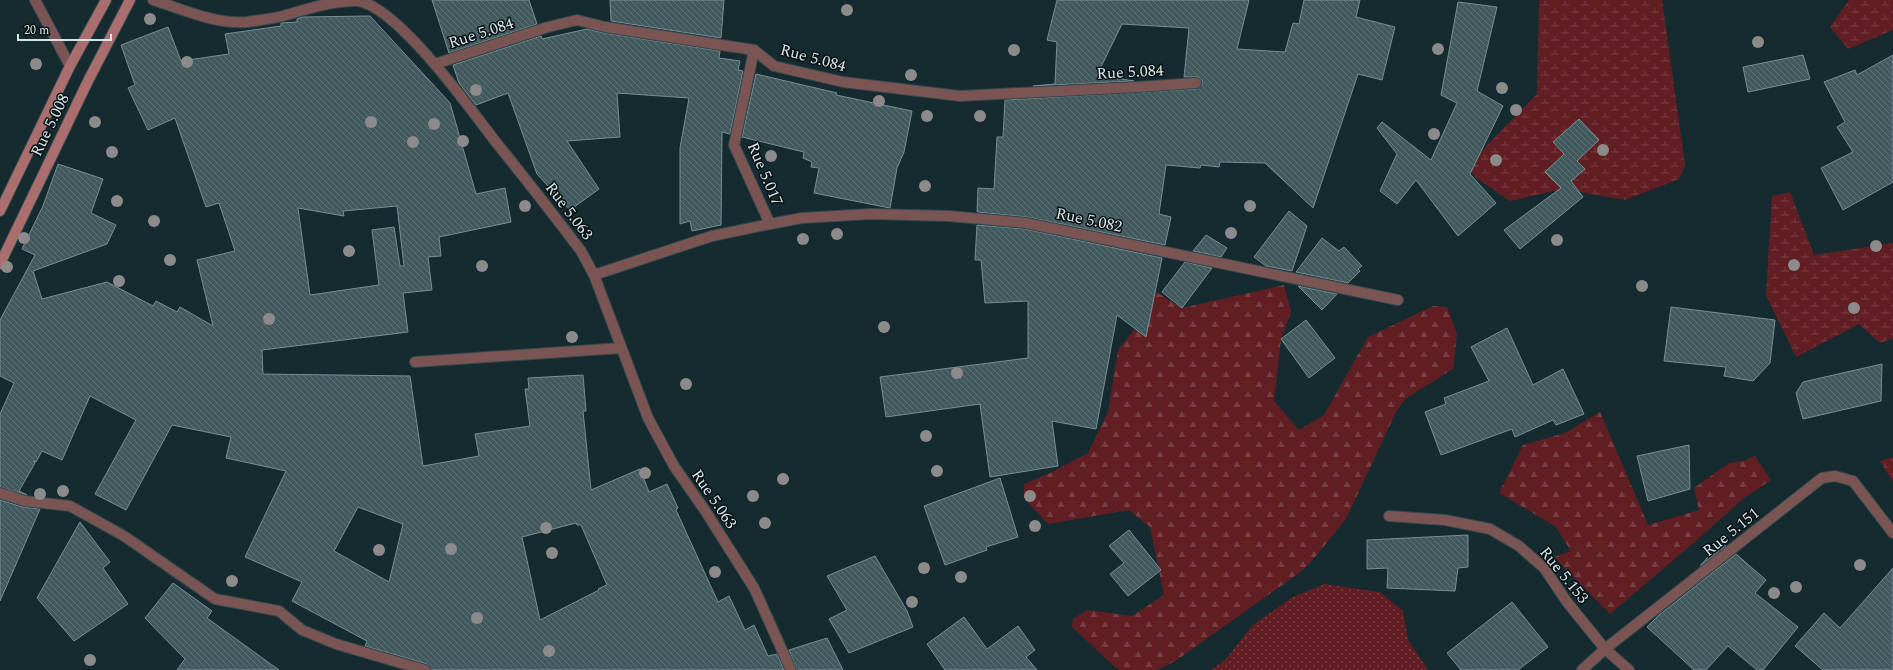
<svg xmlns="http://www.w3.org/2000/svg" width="1893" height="670" font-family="Spectral,serif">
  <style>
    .grass { fill: url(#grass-dots) }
    .forest { fill: url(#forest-firs) }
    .wetland { fill: url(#wetland-marsh) }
    .building { fill: url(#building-back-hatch); stroke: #768f95; fill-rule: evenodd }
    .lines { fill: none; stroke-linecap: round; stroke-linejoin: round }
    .minor-casing { stroke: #34494d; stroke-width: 12 }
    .secondary-casing { stroke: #34494d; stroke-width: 12 }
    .minor { stroke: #7a5554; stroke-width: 10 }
    .secondary { stroke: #a96e6d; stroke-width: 10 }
    .tree { fill: #8d8a8b }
    .labels { text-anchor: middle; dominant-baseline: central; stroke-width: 3; stroke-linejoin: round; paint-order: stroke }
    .street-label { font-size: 16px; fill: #d8e5e8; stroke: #091214 }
  </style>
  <defs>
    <pattern id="grass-dots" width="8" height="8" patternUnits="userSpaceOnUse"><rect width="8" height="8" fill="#621f23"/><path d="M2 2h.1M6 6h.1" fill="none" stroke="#783f43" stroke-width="1.8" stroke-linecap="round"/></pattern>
    <pattern id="forest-firs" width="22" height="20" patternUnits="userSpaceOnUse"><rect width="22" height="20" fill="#621f23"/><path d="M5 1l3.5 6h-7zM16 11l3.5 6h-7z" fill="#783f43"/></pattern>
    <pattern id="wetland-marsh" width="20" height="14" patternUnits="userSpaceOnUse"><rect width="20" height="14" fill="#621f23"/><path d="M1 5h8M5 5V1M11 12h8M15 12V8" fill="none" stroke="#783f43"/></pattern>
    <pattern id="building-back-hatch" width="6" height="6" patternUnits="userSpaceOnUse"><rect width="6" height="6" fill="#42595e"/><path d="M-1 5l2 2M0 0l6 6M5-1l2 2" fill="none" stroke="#5d7175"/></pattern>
  </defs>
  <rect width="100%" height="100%" fill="#152b30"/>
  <polygon class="grass" points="1324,584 1380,592 1403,611 1408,640 1428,670 1211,670 1225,660 1253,625 1291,598"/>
  <g class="forest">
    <polygon points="1139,281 1182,308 1284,285 1291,312 1281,339 1274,401 1299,430 1324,415 1368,337 1433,306 1447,307 1457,334 1453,369 1405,399 1397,410 1346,519 1311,562 1299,573 1174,662 1156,670 1120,670 1115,667 1072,627 1073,619 1087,610 1132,616 1164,595 1150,527 1129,510 1048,524 1024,498 1024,484 1052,472 1088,453 1108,412 1118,350 1141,321"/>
    <polygon points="1600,412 1648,525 1699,510 1694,488 1729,463 1743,461 1755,456 1771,480 1744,498 1697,540 1610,614 1554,557 1571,551 1555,526 1499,493 1523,445 1565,433"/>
  </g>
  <g class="wetland">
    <polygon points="1539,0 1662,0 1685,165 1679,179 1625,200 1563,189 1510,201 1475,177 1468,165 1537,94"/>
    <polygon points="1849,0 1893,0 1893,30 1848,49 1830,27"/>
    <polygon points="1790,192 1814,255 1893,243 1893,338 1880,343 1859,324 1796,357 1766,295 1772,196"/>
    <polygon points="1893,457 1893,482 1880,461"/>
  </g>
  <g class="building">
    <polygon points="432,0 529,0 537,24 449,53"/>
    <polygon points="610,0 724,0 721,38 611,21"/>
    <polygon points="1057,0 1249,0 1237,49 1285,52 1293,23 1299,24 1304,0 1360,0 1356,17 1395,27 1382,80 1358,74 1313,208 1265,163 1220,162 1219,167 1201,165 1200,168 1166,165 1159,214 1171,217 1165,245 1027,217 977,212 978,188 994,189 997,137 1003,137 1005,100 1196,89 1202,85 1202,80 1198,77 1184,77 1189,28 1122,24 1097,75 1134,81 1033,86 1055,84 1057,42 1047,40"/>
    <polygon points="1458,2 1497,7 1477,91 1503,106 1470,174 1496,203 1458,236 1416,180 1397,204 1380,191 1397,154 1377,128 1382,122 1431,160 1457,103 1441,95"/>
    <path d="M 370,16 L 450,103 L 476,194 L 505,188 L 511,222 L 439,237 L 441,256 L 428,257 L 432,290 L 403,293 L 408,332 L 262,350 L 263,374 L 410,376 L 423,466 L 479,456 L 475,434 L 530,426 L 525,389 L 529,389 L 528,378 L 583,375 L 586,411 L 583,411 L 591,490 L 640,469 L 649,492 L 667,484 L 678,508 L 676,510 L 718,602 L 729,596 L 745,630 L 754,625 L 768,656 L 777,654 L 784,670 L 431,670 L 427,664 L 365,646 L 367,641 L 292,601 L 302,582 L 245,557 L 286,471 L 226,458 L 231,437 L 172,425 L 126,510 L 95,494 L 136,420 L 90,396 L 62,460 L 42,451 L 36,462 L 33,461 L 35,463 L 19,491 L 27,495 L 0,487 L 0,414 L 14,383 L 0,376 L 0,320 L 35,255 L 22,249 L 43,206 L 58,164 L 103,179 L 91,213 L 116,225 L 107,244 L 33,271 L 42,299 L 107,282 L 153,306 L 156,301 L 177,312 L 180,307 L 213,326 L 197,260 L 235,251 L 219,203 L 206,207 L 175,118 L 148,130 L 128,88 L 135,85 L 121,45 L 168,27 L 181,61 L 229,54 L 225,34 L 281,26 L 281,23 L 297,22 L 297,19 L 302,17 ZM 397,206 L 404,266 L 400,266 L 394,227 L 372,230 L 379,285 L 310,295 L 298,208 L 344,216 L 343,211 ZM 358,507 L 403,524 L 389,582 L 334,551 ZM 576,523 L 577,525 L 581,525 L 607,585 L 598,589 L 599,590 L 540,620 L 522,537 Z"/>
    <polygon points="587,29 604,33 720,51 719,58 740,61 738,70 743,71 730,134 722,132 721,225 692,231 690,221 680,224 680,148 689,98 617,93 620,137 567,141 599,189 570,210 537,174 508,93 476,105 459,83 453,65 541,36 542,39"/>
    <polygon points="1803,55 1810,79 1748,92 1743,67"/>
    <polygon points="1893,55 1893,182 1843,210 1821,168 1853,152 1837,127 1845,122 1824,82 1855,70 1857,75"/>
    <polygon points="756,74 837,93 836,95 912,111 904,152 897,168 890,208 814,193 819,168 811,167 812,162 803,158 804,152 742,137"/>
    <polygon points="1579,119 1599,140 1577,161 1585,169 1571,181 1583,197 1520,249 1504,230 1561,188 1545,172 1564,154 1553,142"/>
    <polygon points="1289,211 1307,226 1292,271 1266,266 1254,257"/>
    <polygon points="977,225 1025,229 1162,258 1146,337 1117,315 1096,429 1052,421 1058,466 990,477 980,404 886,417 880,377 1028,358 1028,301 985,303 981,260 975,260"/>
    <polygon points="1206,235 1227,248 1221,257 1193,251"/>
    <polygon points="1322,238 1339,251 1344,247 1362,266 1358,269 1360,271 1348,283 1296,272"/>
    <polygon points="1185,262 1212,268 1182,308 1162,292"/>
    <polygon points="1298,286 1337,294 1322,310"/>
    <polygon points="1671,307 1775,320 1770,363 1753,381 1724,376 1726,367 1664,361"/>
    <polygon points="1306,320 1335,358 1309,378 1281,339"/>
    <polygon points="1507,328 1533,385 1563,369 1584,414 1556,425 1553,420 1515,437 1512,429 1441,455 1425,412 1446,404 1444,398 1489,381 1471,347"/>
    <polygon points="1882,364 1881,401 1803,419 1796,393 1803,382"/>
    <polygon points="1689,445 1690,489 1648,501 1637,456"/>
    <polygon points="1000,478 1018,537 986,547 987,550 945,565 924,506"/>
    <polygon points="0,500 23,507 40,509 0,601"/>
    <polygon points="80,522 110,562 103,568 128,604 74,641 37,598"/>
    <polygon points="1129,530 1161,570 1128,596 1110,574 1124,563 1109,546"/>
    <polygon points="1468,535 1468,567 1458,568 1455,591 1387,588 1388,568 1367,569 1367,540"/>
    <polygon points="1721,542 1726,546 1700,566"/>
    <polygon points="1736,554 1766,580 1755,593 1798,627 1763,670 1757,670 1728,646 1706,670 1694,670 1647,627 1658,616"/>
    <polygon points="875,556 907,611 913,627 849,653 829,619 847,610 827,576"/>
    <polygon points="1893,568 1893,670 1823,670 1795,646 1824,613 1840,628"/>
    <polygon points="173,583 212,611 207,618 279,670 177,670 185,659 145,618"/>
    <polygon points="1512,602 1548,647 1518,670 1461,670 1447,653"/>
    <polygon points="964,617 987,649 1018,626 1035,650 1026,657 1037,670 945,670 927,644"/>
    <polygon points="827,638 843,670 797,670 789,650"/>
  </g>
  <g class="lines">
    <g class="minor-casing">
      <g id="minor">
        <polyline points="35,0 70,66"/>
        <path d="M 153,0 C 182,9 216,25 247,22 C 259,20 271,19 283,16 C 307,9 334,0 359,1 C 399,9 469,107 495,141 C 524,177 553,214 581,251 L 594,275 L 648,418 L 674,466 L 706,512 L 754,588 L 791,670"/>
        <polyline points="435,64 548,27 577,20 605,27 754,50 774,66 843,82 960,96 1138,87 1196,83"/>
        <polyline points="770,224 802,218 871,214 949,216 1026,223 1398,300"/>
        <polyline points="594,275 712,236 770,224 734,145 754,50"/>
        <polyline points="415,362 621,348"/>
        <polyline points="0,493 25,501 70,506 124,536 215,599 279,611 302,630 336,644 425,670"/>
        <polyline points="1389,516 1445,520 1490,529 1519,546 1544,568 1567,602 1605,649 1629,670"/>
        <polyline points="1582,670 1605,649 1822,478 1835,476 1853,481 1893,533"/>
      </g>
    </g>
    <g class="secondary-casing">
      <g id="secondary">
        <polyline points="0,211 70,66 106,0"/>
        <polyline points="0,264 88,81 130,0"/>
      </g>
    </g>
    <use href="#minor" class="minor"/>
    <use href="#secondary" class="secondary"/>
  </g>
  <g class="tree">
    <circle cx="847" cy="10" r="6"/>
    <circle cx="150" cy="19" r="6"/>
    <circle cx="1758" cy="42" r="6"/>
    <circle cx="1438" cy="49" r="6"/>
    <circle cx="1014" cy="50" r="6"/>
    <circle cx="187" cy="62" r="6"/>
    <circle cx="36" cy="64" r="6"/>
    <circle cx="911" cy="75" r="6"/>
    <circle cx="1502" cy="88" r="6"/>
    <circle cx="476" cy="90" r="6"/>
    <circle cx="879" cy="101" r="6"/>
    <circle cx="1516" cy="110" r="6"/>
    <circle cx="927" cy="116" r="6"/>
    <circle cx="980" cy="116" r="6"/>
    <circle cx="95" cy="122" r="6"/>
    <circle cx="371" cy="122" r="6"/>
    <circle cx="434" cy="124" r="6"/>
    <circle cx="1434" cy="134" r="6"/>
    <circle cx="463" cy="141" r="6"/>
    <circle cx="413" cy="142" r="6"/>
    <circle cx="1603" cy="150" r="6"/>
    <circle cx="112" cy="152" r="6"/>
    <circle cx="771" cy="156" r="6"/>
    <circle cx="1496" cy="160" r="6"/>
    <circle cx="925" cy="186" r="6"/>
    <circle cx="117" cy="201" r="6"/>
    <circle cx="525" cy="206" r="6"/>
    <circle cx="1250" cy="206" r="6"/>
    <circle cx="154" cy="221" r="6"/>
    <circle cx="1231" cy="233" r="6"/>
    <circle cx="837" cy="234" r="6"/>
    <circle cx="24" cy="238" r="6"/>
    <circle cx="803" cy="239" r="6"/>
    <circle cx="1557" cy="240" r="6"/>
    <circle cx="1876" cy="246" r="6"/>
    <circle cx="349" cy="251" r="6"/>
    <circle cx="170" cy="260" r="6"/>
    <circle cx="1794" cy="265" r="6"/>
    <circle cx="482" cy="266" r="6"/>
    <circle cx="7" cy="267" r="6"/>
    <circle cx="119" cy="281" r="6"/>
    <circle cx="1642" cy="286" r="6"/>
    <circle cx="1854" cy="308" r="6"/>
    <circle cx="269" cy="319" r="6"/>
    <circle cx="884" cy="327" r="6"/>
    <circle cx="572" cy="337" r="6"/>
    <circle cx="957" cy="373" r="6"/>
    <circle cx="686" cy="384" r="6"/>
    <circle cx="926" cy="436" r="6"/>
    <circle cx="937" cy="471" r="6"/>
    <circle cx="645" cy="473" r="6"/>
    <circle cx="783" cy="479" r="6"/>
    <circle cx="63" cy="491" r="6"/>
    <circle cx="40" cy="494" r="6"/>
    <circle cx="753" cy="496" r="6"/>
    <circle cx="1030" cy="496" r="6"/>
    <circle cx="765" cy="523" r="6"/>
    <circle cx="1035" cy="526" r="6"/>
    <circle cx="546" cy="528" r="6"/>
    <circle cx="451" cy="549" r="6"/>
    <circle cx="379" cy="550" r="6"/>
    <circle cx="552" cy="553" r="6"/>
    <circle cx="1860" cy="565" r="6"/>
    <circle cx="924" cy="568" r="6"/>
    <circle cx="715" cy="572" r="6"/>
    <circle cx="961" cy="577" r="6"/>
    <circle cx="232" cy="581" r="6"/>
    <circle cx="1796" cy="587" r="6"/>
    <circle cx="1774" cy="593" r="6"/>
    <circle cx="912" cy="602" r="6"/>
    <circle cx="477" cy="618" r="6"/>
    <circle cx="549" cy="651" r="6"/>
    <circle cx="90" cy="660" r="6"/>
  </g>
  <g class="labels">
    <g class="street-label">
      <text transform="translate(481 33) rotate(-18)">Rue 5.084</text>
      <text transform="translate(813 58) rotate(15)">Rue 5.084</text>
      <text transform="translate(1130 72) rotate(-3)">Rue 5.084</text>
      <text transform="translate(50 125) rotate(-64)">Rue 5.008</text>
      <text transform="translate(765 174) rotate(67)">Rue 5.017</text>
      <text transform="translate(569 211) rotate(53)">Rue 5.063</text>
      <text transform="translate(1089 220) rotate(12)">Rue 5.082</text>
      <text transform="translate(714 499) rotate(56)">Rue 5.063</text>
      <text transform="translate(1731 532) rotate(-39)">Rue 5.151</text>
      <text transform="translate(1564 575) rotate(51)">Rue 5.153</text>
    </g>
  </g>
  <path d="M18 34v6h93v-6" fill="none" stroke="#d8e5e8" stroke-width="2"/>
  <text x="24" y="34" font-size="12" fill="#d8e5e8" stroke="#091214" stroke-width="3" paint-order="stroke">20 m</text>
</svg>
